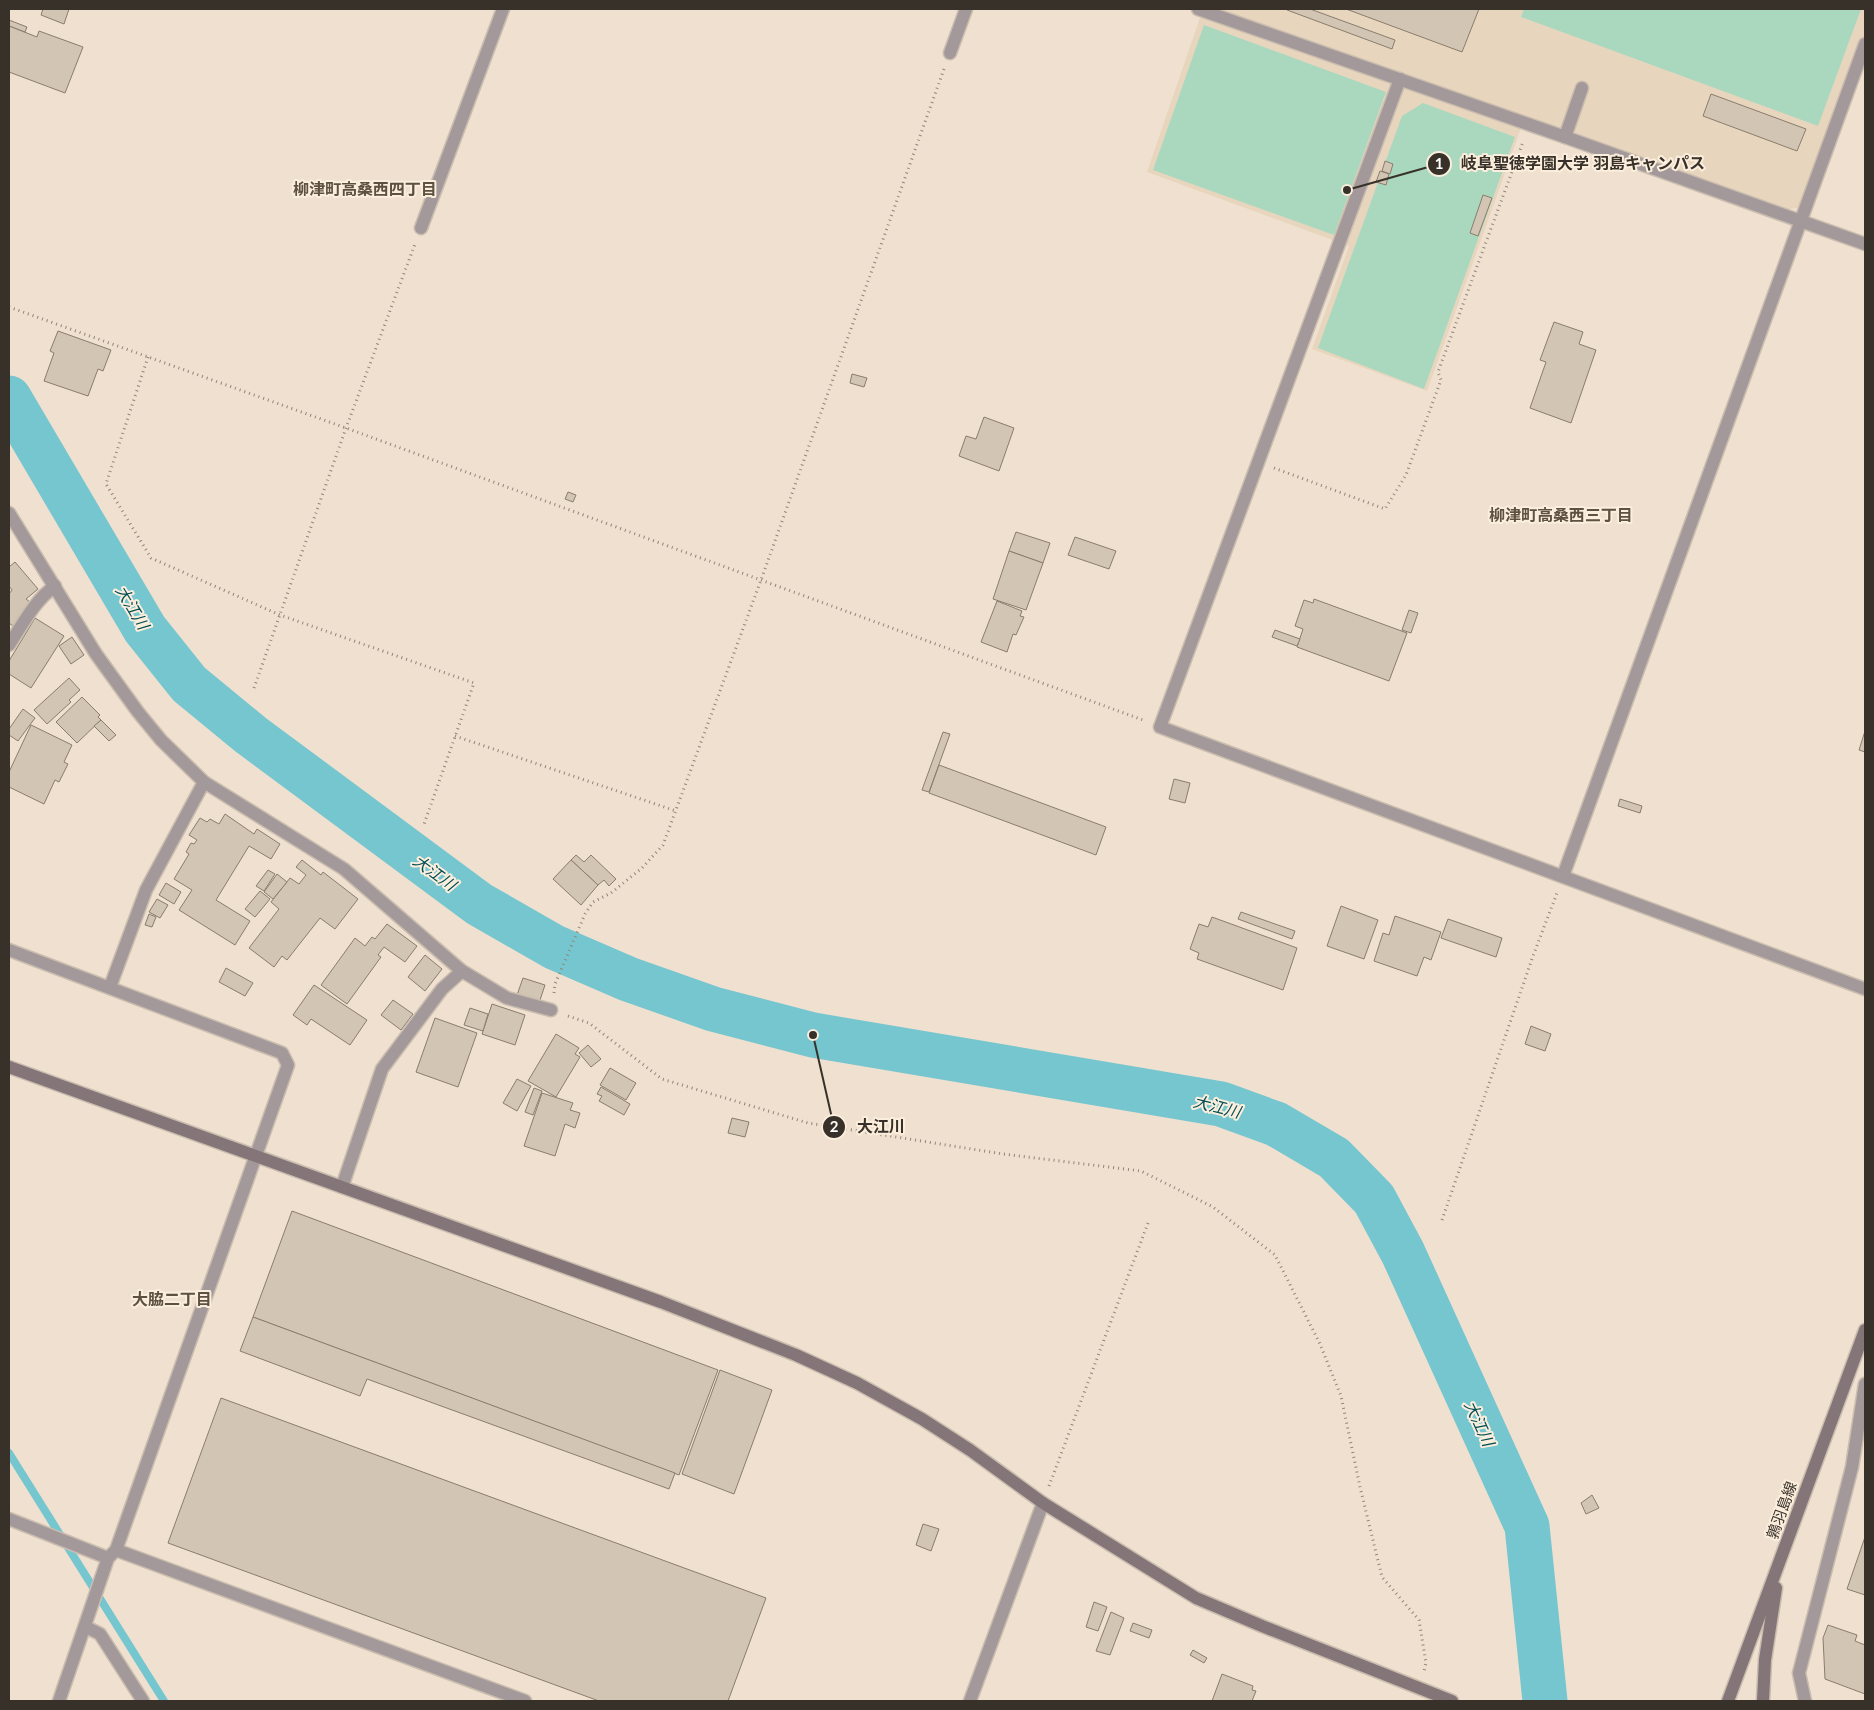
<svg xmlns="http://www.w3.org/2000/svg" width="1874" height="1710" font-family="Lato,'Noto Sans JP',sans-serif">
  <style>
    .built { fill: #e8d5bd }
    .green { fill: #aad8be }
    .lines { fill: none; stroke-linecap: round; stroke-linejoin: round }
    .stream { stroke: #76c6d0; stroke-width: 8 }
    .river { stroke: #76c6d0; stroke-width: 45 }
    .building { fill: #d3c5b3; stroke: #8a7d6d }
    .lane-casing { stroke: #cabdae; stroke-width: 15 }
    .street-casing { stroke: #cabdae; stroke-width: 15 }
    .secondary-casing { stroke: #cabdae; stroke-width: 15 }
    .path { stroke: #91867a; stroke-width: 3; stroke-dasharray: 1 4; stroke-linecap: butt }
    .lane { stroke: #a3999b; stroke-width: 12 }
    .street { stroke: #a3999b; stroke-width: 12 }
    .secondary { stroke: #847579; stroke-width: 12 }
    .labels { text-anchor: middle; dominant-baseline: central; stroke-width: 4; stroke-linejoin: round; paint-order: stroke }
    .street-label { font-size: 15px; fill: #37312a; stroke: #fceedc }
    .neighbourhood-label { font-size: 16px; font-weight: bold; fill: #5d5142; stroke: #fceedc }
    .water-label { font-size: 16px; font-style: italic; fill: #004e56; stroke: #fceedc }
    .leader { fill: none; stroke: #37312a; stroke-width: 2 }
    .callout-dot { fill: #37312a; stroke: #fceedc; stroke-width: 2 }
    .mark-label { font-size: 15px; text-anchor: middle; font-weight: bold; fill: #fff }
    .callout-label { font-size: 16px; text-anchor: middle; font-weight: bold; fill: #37312a; stroke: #fceedc; stroke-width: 4; stroke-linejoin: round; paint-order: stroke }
  </style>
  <rect width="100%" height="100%" fill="#efe0cf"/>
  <polygon class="built" points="1203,9 1865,9 1865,37 1806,207 1788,209 1602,145 1525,117 1427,391 1312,349 1349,246 1147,172"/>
  <g class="green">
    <polygon points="1524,9 1861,9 1818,126 1521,17"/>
    <polygon points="1204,25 1386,92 1334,235 1153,170"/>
    <polygon points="1423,103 1515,137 1424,389 1318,348 1402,116"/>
  </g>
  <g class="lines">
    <polyline class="stream" points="9,1453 164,1701"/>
    <polyline class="river" points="9,398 145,629 189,684 251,735 479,904 554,947 628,979 713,1009 813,1035 1221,1104 1276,1124 1334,1158 1374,1199 1403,1253 1527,1526 1545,1701"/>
  </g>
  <g class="building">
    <polygon points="43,9 69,9 64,24 41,15"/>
    <polygon points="1288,9 1310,9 1395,40 1392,49 1287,10"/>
    <polygon points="1346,9 1479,9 1462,52"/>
    <polygon points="9,20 27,27 25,32 9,26"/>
    <polygon points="9,26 37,37 39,31 83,47 65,93 9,72"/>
    <polygon points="1711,94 1806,129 1797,151 1703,116"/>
    <polygon points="1385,161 1393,164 1390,174 1382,171"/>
    <polygon points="1380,171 1389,174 1386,185 1376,182"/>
    <polygon points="1483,195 1492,198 1478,236 1470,233"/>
    <polygon points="1554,322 1583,332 1579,344 1596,350 1571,423 1530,408 1546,362 1540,360"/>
    <polygon points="58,331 111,350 103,371 98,369 88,396 44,381 54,353 50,351"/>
    <polygon points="852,374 867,378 864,387 850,383"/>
    <polygon points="984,417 1014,428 999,471 959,456 966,436 976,439"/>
    <polygon points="568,492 576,495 573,502 565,499"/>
    <polygon points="1016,532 1050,543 1043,563 1009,551"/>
    <polygon points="1075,537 1116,551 1109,569 1068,555"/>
    <polygon points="1009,551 1043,563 1026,610 993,599"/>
    <polygon points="15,562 38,589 26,599 30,602 13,626 9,623 9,594 12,590 9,586 9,567"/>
    <polygon points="1314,599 1407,633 1389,681 1297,647 1303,629 1295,626 1304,600 1313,603"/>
    <polygon points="997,601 1022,611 1020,616 1024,617 1016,635 1013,634 1007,652 981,642"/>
    <polygon points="1409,610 1418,613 1411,633 1402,630"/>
    <polygon points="35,618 64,636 31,688 9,674 9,661"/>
    <polygon points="1275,630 1300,639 1297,646 1272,637"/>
    <polygon points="72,637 84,655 71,664 59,646"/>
    <polygon points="69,678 80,690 69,700 71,702 47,724 34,710"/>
    <polygon points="82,697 100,715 98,717 101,720 77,743 56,722"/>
    <polygon points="23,709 35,718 18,741 9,735 9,729"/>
    <polygon points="101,720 116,735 109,741 94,726"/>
    <polygon points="31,725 72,745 64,762 68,764 59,782 55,780 44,804 9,787 9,772"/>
    <polygon points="1865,731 1865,752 1859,750"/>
    <polygon points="943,732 950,734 929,792 922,790"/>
    <polygon points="939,765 1106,827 1096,855 929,793"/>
    <polygon points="1174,779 1190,783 1185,803 1169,799"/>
    <polygon points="1620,799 1642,806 1640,813 1618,806"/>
    <polygon points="225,814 254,834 257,829 280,844 271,859 249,846 216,900 250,921 235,945 179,910 192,890 174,879 189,854 186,852 191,843 194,844 197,840 189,835 200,818 207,822 210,819 219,824"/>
    <polygon points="576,855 584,862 591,855 616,879 609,886 604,880 598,885 571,860"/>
    <polygon points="302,860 321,875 323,872 358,899 335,929 320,918 287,960 282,956 274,967 249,948 279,909 271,902 290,878 299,884 306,875 296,867"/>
    <polygon points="571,860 598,885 581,905 553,879"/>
    <polygon points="268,870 275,874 264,891 256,886"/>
    <polygon points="277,874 287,882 273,899 264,892"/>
    <polygon points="166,883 181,892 174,904 159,895"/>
    <polygon points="260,891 270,899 255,917 245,909"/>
    <polygon points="157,899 168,905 160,918 149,912"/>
    <polygon points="1341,906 1378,920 1364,959 1327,946"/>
    <polygon points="1241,912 1295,931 1292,939 1238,919"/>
    <polygon points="149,914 156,917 152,927 145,925"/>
    <polygon points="1395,916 1441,932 1431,960 1424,957 1417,976 1374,961 1383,933 1389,935"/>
    <polygon points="1212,917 1297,948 1283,990 1197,959 1199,953 1190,949 1199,924 1208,927"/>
    <polygon points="1448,919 1502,938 1496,957 1441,938"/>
    <polygon points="387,924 417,946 405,962 384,947 378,955 381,957 347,1004 321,985 355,938 365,946 372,937 375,939"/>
    <polygon points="425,955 442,969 425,991 408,977"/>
    <polygon points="226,968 253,983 245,996 219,982"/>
    <polygon points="523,978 545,985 539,1003 517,995"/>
    <polygon points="314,985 367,1020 350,1045 311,1019 307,1025 293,1015"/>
    <polygon points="393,1000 413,1014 401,1030 381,1015"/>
    <polygon points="492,1004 525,1015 515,1045 482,1034"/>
    <polygon points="470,1008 488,1014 483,1031 464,1025"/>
    <polygon points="435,1018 477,1033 458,1087 416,1072"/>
    <polygon points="1531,1026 1551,1034 1545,1051 1525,1044"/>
    <polygon points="556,1034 579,1048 575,1054 580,1057 556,1097 528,1081"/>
    <polygon points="588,1045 601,1059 591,1067 579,1053"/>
    <polygon points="610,1068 636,1083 626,1100 600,1085"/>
    <polygon points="517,1079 531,1086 517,1111 503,1103"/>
    <polygon points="601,1087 630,1104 624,1115 599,1101 602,1096 597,1094"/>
    <polygon points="534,1088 542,1091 533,1115 525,1112"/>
    <polygon points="542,1093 573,1103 570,1110 580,1113 575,1128 565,1124 555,1156 524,1146"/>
    <polygon points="732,1118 749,1122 745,1137 728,1133"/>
    <polygon points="292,1211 718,1370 679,1475 253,1317"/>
    <polygon points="253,1317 675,1473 669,1489 367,1379 360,1396 240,1351"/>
    <polygon points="720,1370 772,1390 734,1494 682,1474"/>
    <polygon points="221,1398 766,1598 728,1701 599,1701 168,1543"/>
    <polygon points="1592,1495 1599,1508 1586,1514 1581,1503"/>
    <polygon points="923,1524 939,1529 931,1551 916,1545"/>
    <polygon points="1865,1537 1865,1595 1847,1589"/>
    <polygon points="1094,1602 1107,1607 1098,1631 1086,1627"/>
    <polygon points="1111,1612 1124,1618 1110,1655 1096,1651"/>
    <polygon points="1133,1623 1152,1630 1149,1638 1130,1631"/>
    <polygon points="1828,1625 1857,1635 1855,1641 1865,1645 1865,1694 1825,1679 1823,1638"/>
    <polygon points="1193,1650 1207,1658 1204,1663 1190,1655"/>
    <polygon points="1222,1674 1253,1686 1252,1690 1256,1691 1252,1701 1212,1701"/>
  </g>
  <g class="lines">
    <g class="lane-casing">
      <g id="lane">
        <polyline points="1565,137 1582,88"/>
        <path d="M 9,645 C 22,625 35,600 55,586"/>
      </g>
    </g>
    <g class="street-casing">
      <g id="street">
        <polyline points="1198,9 1565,137 1865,244"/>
        <polyline points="950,53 966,9"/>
        <polyline points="1400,79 1160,727 1865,989"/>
        <polyline points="421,228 503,9"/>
        <polyline points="9,513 96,654 138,712 161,740 204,782 344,869 462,971 507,998 551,1010"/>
        <polyline points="1563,876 1865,44"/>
        <polyline points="9,950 282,1053 288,1065 116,1550 108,1558 59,1701"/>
        <polyline points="110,987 146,890 204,782"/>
        <polyline points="342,1187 382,1069 442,989 462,971"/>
        <polyline points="9,1519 108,1558"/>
        <polyline points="116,1550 525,1701"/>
        <polyline points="86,1627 100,1634 143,1701"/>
        <polyline points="970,1701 1043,1503"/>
        <polyline points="1805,1701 1799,1673 1852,1467 1865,1384"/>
      </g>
    </g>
    <g class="secondary-casing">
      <g id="secondary">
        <polyline points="9,1067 661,1302 796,1355 857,1383 922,1419 970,1450 1043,1503 1196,1598 1262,1626 1452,1701"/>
        <polyline points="1728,1701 1865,1330"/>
        <polyline points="1763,1701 1765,1660 1776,1588"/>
      </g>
    </g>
    <g class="path">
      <polyline points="9,307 346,428 1143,720"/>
      <polyline points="148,357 106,484 151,558 280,615 474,683 423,827"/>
      <polyline points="1274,468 1385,509 1406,475 1441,380 1438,372 1523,142"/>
      <polyline points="254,688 346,428 415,244"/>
      <polyline points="455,736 676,811"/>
      <polyline points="554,993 555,984 585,914 593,902 611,893 642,868 663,845 761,580 944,69"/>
      <polyline points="568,1016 589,1023 662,1079 808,1123 1003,1154 1141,1171 1213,1207 1275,1255 1320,1344 1341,1396 1360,1487 1382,1577 1419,1620 1426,1663 1424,1671"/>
      <polyline points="1442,1220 1533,956 1557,893"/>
      <polyline points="1049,1486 1148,1223"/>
    </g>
    <use href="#lane" class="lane"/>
    <use href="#street" class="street"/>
    <use href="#secondary" class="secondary"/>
  </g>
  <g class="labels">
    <g class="street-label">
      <text transform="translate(1781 1510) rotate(-70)">鶉羽島線</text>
    </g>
    <g class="neighbourhood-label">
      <text x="365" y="188">柳津町高桑西四丁目</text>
      <text x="1561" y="514">柳津町高桑西三丁目</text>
      <text x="172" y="1298">大脇二丁目</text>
    </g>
    <g class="water-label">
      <text transform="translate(133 607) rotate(59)">大江川</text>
      <text transform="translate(435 872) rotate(36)">大江川</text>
      <text transform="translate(1217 1106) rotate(14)">大江川</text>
      <text transform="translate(1480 1423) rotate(65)">大江川</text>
    </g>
  </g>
  <path class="leader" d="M1347 190L1439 164M813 1035L834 1127"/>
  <g class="callout-dot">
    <circle cx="1347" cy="190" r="5"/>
    <circle cx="813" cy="1035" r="5"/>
    <circle cx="1439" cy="164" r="12"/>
    <circle cx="834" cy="1127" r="12"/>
  </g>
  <g class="mark-label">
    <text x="1439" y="169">1</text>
    <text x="834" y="1132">2</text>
  </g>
  <g class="callout-label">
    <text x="1583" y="169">岐阜聖徳学園大学 羽島キャンパス</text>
    <text x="881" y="1132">大江川</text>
  </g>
  <rect width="1874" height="1710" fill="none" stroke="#37312a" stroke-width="20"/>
</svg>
